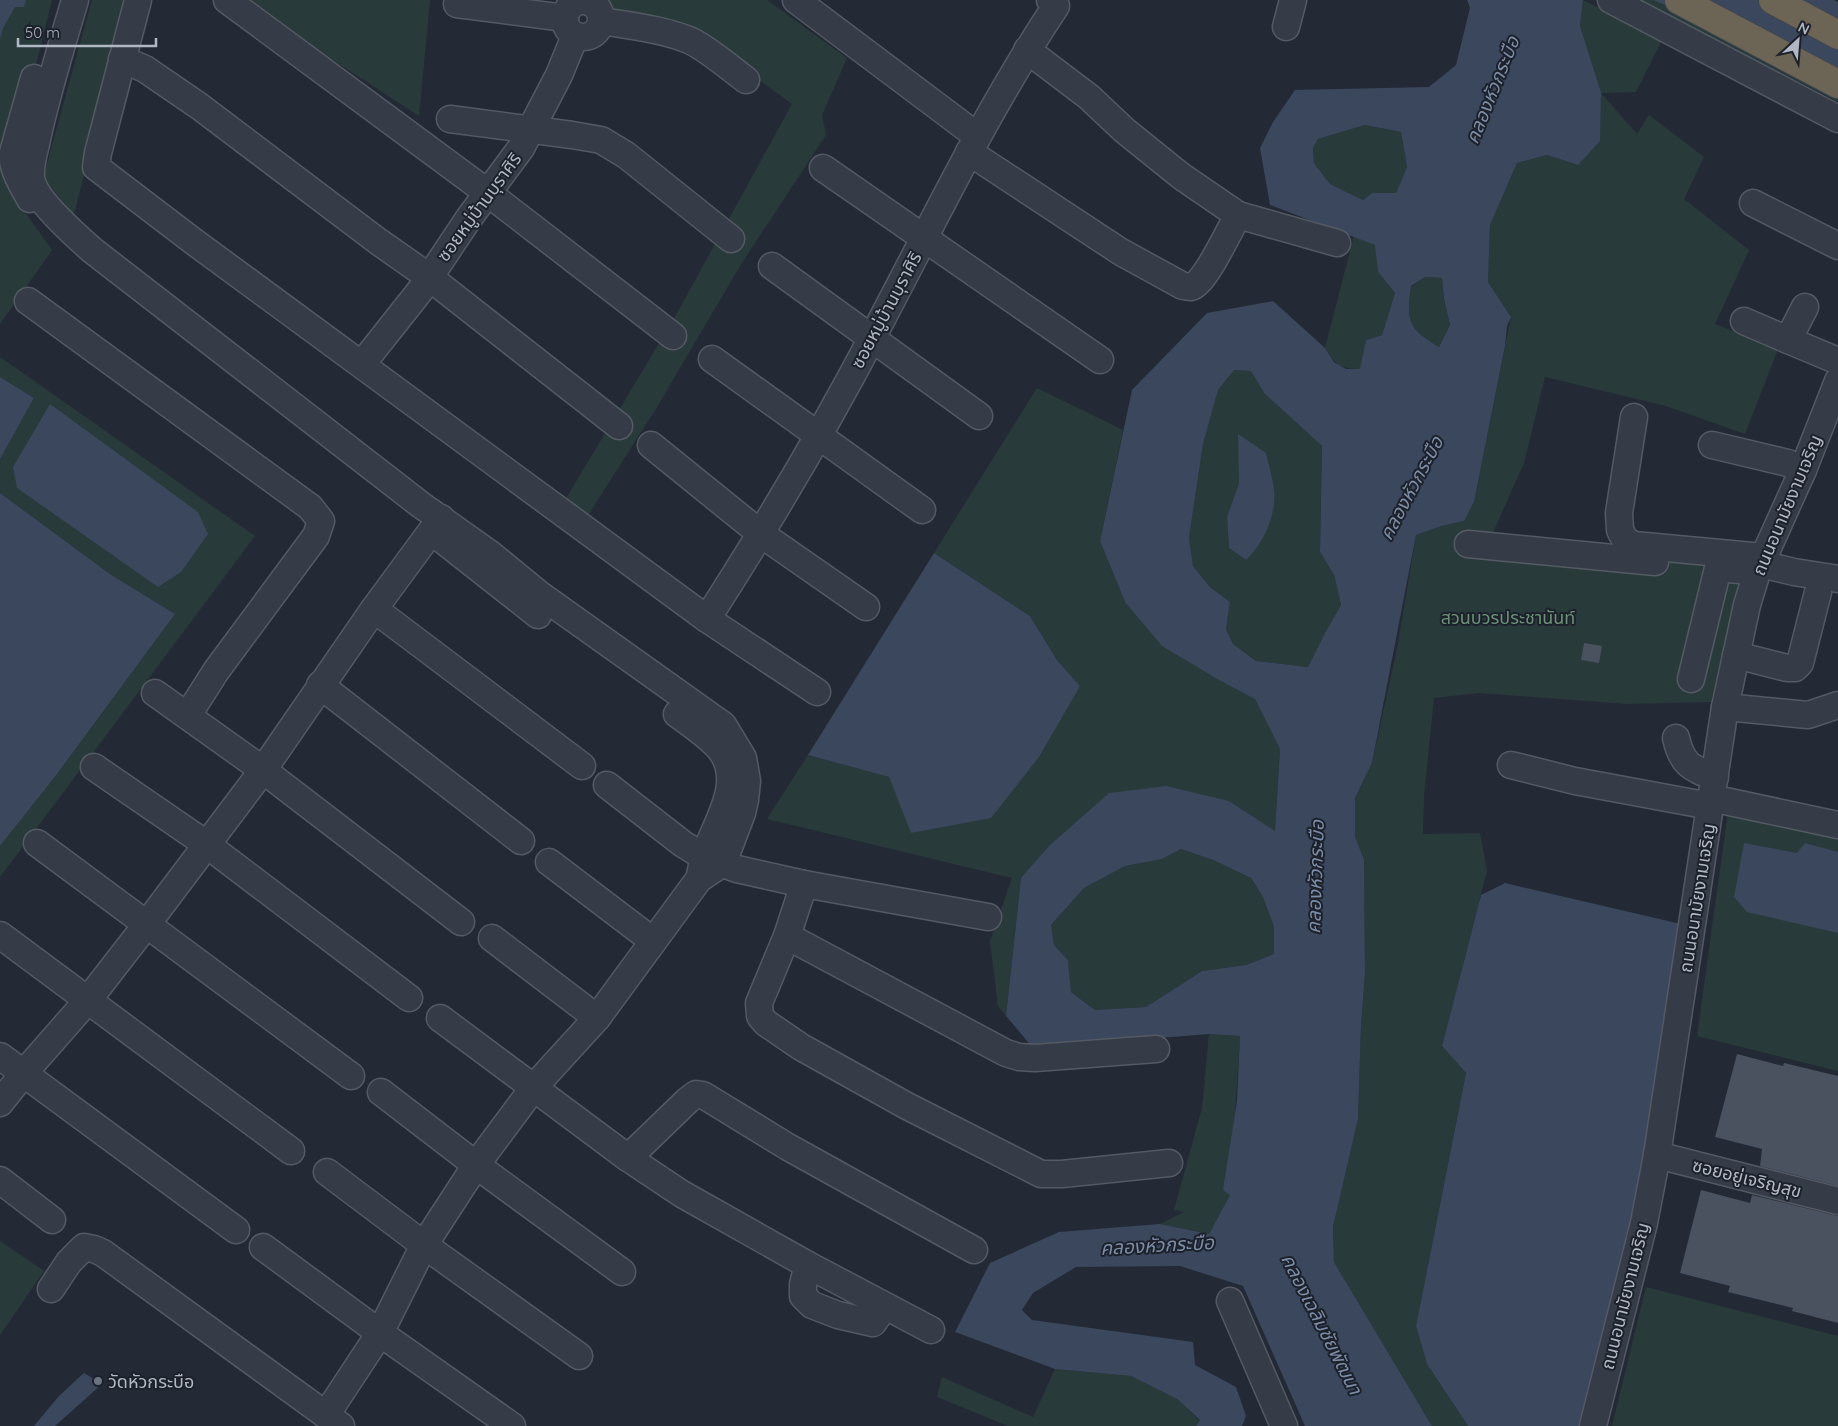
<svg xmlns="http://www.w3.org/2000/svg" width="1838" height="1426" font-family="Quicksand,'Noto Sans Thai',sans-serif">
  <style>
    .green { fill: #293a3b; fill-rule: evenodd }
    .water { fill: #3a475d; fill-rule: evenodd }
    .building { fill: #4a515f }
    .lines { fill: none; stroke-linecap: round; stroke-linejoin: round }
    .minor-casing { stroke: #545a64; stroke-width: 29 }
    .highway-casing { stroke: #414751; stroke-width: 30 }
    .minor { stroke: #363c47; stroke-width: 26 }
    .highway { stroke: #6c6454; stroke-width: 28 }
    .worship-dot { fill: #6b7280; stroke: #1c212b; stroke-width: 2 }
    .labels { text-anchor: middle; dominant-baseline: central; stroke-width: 4; stroke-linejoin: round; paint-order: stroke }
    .street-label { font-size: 18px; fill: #b1b7c3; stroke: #1c212b }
    .park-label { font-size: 18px; fill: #6b9176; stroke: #1c212b }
    .poi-label { font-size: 18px; fill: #b1b7c3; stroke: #1c212b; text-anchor: start }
    .water-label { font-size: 19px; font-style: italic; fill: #7c8da8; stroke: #1c212b }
  </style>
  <rect width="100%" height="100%" fill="#232a36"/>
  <g class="green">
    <polygon points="0,0 52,0 6,186 52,250 0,324"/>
    <polygon points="92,0 129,0 74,214 43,178"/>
    <polygon points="241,0 430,0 419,116"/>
    <polygon points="602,0 767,0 847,58 822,115 826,135 743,261 657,407 585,520 562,505 676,315 792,104 705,40 613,13"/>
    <polygon points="1583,0 1662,40 1636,92 1601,93 1637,134 1649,115 1704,157 1684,199 1749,250 1715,324 1778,349 1745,434 1666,406 1545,377 1524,463 1491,537 1743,561 1711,702 1628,704 1479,693 1434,698 1424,796 1423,834 1480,833 1487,871 1442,1046 1466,1073 1416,1326 1427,1364 1468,1426 1432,1426 1334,1262 1333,1227 1358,1119 1361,1025 1365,973 1364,859 1355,837 1355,798 1372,763 1398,644 1416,535 1441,526 1464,521 1474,502 1511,317 1488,282 1490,225 1517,163 1547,155 1578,165 1601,92 1580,26"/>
    <polygon points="1641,0 1653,0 1838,79 1838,102"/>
    <polygon points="1365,125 1401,132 1407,167 1396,193 1372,193 1363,200 1330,184 1314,163 1313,148 1318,139"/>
    <path d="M 1354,236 L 1376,245 L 1378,272 L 1395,293 L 1382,335 L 1366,340 L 1361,369 C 1340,369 1336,365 1325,348 Z"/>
    <path d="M 1425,277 L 1442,278 L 1444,299 L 1450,325 L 1439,347 C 1408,329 1406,321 1411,287 Z"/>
    <polygon points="0,357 255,536 0,877 0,846 54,778 175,614 110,574 0,493 0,459 34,398 0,377"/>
    <path d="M 1234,370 L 1251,371 L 1264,393 L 1322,446 L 1320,552 L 1334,575 L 1341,605 L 1326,631 L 1308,667 L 1256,661 L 1233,644 L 1226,629 L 1230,602 L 1210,587 L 1193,566 L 1189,538 L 1203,444 L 1218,390 ZM 1239,483 L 1246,560 L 1229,548 L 1227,517 Z"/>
    <polygon points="1037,388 1123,430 1100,541 1125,602 1219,680 1255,698 1280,749 1275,832 1229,801 1021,878 1006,1016 998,1006 990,941 1012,878 767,819 808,755 889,777 912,833 1080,686 1057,660 1030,616 934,553"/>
    <polygon points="1728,812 1838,835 1838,1071 1697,1036"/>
    <polygon points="1181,849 1213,860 1251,878 1263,897 1274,927 1274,954 1246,965 1202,971 1146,1007 1095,1010 1071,992 1068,960 1054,945 1051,925 1084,888 1125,866 1162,859"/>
    <polygon points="1209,1034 1240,1036 1230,1195 1209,1234 1160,1224 1184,1212 1174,1210 1202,1108"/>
    <polygon points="0,1241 44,1271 0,1335"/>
    <polygon points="1646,1287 1838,1336 1838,1426 1612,1426"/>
    <polygon points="1055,1369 1131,1376 1177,1399 1200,1421 1196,1426 1008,1426 937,1397 942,1377 1033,1417"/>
  </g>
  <g class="water">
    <polygon points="0,0 26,0 24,7 15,7 3,28 0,39"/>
    <path d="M 1467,0 L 1583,0 L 1580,26 L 1601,92 L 1600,141 L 1578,165 L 1547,155 L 1517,163 L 1490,225 L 1488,282 L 1511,317 L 1507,326 L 1505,346 L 1474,502 L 1464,521 L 1441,526 L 1416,535 L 1372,763 L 1355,798 L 1355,837 L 1364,859 L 1365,973 L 1361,1025 L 1358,1119 L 1333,1227 L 1334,1262 L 1432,1426 L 1305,1426 L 1243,1286 L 1180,1266 L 1076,1267 L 1033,1293 L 1022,1310 L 1032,1320 L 1193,1342 L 1195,1365 L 1236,1387 L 1246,1416 L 1242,1426 L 1196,1426 L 1200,1420 L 1177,1399 L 1131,1376 L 1055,1369 L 955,1332 L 990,1263 L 1059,1232 L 1160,1224 L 1209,1234 L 1230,1195 L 1223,1190 L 1237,1101 L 1240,1036 L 1209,1034 L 1033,1048 L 1006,1016 L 1021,878 L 1049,846 L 1109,793 L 1166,786 L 1229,801 L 1275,831 L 1280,749 L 1255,699 L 1219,680 L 1162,646 L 1125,602 L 1100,541 L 1132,390 L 1207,313 L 1273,301 L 1325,348 L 1334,362 L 1346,369 L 1360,369 L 1366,340 L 1382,335 L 1395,293 L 1378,272 L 1375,245 L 1270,205 L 1260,148 L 1273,122 L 1295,90 L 1429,87 L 1456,65 L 1470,8 ZM 1365,125 L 1401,132 L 1407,167 L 1396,193 L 1372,193 L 1363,200 L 1330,184 L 1314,163 L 1313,148 L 1318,139 ZM 1425,277 L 1442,278 L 1444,299 L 1450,325 L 1439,347 C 1408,329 1406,321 1411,286 ZM 1234,370 L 1251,371 L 1264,393 L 1322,446 L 1320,552 L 1334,575 L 1341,605 L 1326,631 L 1308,667 L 1256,661 L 1233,644 L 1226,629 L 1230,602 L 1210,587 L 1193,566 L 1189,538 L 1203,444 L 1218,390 ZM 1181,849 L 1213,860 L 1251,878 L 1263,897 L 1274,927 L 1274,954 L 1246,965 L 1202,971 L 1146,1007 L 1095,1010 L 1071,992 L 1068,960 L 1054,945 L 1051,925 L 1084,888 L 1125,866 L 1162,859 Z"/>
    <polygon points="1653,0 1834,0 1838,2 1838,79"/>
    <polygon points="0,377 34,398 0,459"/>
    <polygon points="50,404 198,512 208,534 181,572 158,587 17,488 13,467"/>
    <path d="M 1238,434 L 1266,453 C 1269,465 1272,477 1274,489 C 1277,514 1264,543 1246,560 L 1229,548 L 1227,517 L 1239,483 Z"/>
    <polygon points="0,493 110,574 175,614 54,778 0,846"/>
    <polygon points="934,553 1030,616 1057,660 1080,686 1039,757 991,818 911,833 889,777 808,755"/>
    <polygon points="1744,843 1797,853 1805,843 1838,852 1838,933 1747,912 1734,897"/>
    <polygon points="1505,883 1681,924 1645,1165 1582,1426 1468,1426 1427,1364 1416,1326 1466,1073 1442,1046 1481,895"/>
    <polygon points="84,1373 102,1384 55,1426 34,1426 59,1396"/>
  </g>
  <g class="building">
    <polygon points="1584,643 1602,646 1599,663 1581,660"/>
    <polygon points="1737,1054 1783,1066 1784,1063 1838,1076 1838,1186 1760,1166 1762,1149 1715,1137"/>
    <polygon points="1701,1190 1750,1203 1752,1195 1838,1216 1838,1323 1792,1311 1793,1308 1728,1292 1730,1286 1680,1273"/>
  </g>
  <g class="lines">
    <g class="minor-casing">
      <g id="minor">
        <path d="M 75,0 C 61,48 46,95 36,144 C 33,155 29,171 32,182 C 37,201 76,236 92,250 L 421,505 L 489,553 L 539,594 L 723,725 L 743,758 L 747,781 L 745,800 L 742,813 L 723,863 L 699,879 L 597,1018 L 534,1087 L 476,1165 L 424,1245 L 380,1333 L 326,1415"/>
        <polyline points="138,0 98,153 96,167 193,241 707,619 817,692"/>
        <polyline points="227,0 488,193 673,336"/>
        <polyline points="796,0 977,136"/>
        <polyline points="1611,0 1838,119"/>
        <circle cx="583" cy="19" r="18"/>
        <polyline points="457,4 565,18"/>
        <path d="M 602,21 C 631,26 661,29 689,40 C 707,48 730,68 746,80"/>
        <polyline points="1286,27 1293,0"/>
        <polyline points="1027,50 1089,97 1124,130 1181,176 1238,215 1337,243"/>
        <polyline points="122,59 145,69 199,106 379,242 429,277 619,426"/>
        <polyline points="450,119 572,135 601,140 626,155 731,239"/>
        <path d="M 969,152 L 1121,252 L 1183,286 C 1185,286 1188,287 1191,287 C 1204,285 1230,229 1238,215"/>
        <polyline points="823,168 1100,360"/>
        <path d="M 30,199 C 22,185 14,172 12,156 L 34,78"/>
        <polyline points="1753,203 1838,246"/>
        <polyline points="772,266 979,416"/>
        <polyline points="28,301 310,507 321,521 316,536 216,671 188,715"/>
        <polyline points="1805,307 1788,340 1838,361"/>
        <polyline points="1744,321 1788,340"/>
        <polyline points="712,359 922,510"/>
        <polyline points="362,364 423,287 469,218 521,148 559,75 575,36"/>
        <polyline points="1634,417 1619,513 1620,530 1625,540 1634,545 1763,557"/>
        <polyline points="651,445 761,534 866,607"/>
        <polyline points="1712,445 1788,463 1803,470"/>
        <polyline points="439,537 538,615"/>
        <polyline points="1468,544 1655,562"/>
        <polyline points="1761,564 1794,572 1838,579"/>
        <polyline points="374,609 582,766"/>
        <path d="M 707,619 C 766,527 822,433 873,336 C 932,225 986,111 1056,6 L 1050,0"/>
        <polyline points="1736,655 1787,668 1795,668 1800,663 1818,592"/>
        <polyline points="1691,679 1718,568 1751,571"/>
        <polyline points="320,685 521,841"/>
        <polyline points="155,693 263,770 461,922"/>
        <polyline points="1725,707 1808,715 1838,705"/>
        <path d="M 677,714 C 692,725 707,735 719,748 C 747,782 715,823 704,857 C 702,864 701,872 699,879"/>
        <path d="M 1676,738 C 1682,764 1690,768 1715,777"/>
        <polyline points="1511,765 1575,781 1710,806"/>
        <polyline points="94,767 206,844 409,998"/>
        <polyline points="607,785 683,844 704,857 737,869 804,884 988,917"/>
        <polyline points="1711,798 1838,825"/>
        <polyline points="37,843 351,1076"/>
        <polyline points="549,862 653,941"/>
        <polyline points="804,884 787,936 759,1003 760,1016 766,1023 801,1047 907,1106 1041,1174 1062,1174 1169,1163"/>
        <polyline points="0,935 291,1151"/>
        <polyline points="787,936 1006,1053 1019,1057 1035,1058 1156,1049"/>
        <polyline points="492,938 597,1018"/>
        <polyline points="440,1018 628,1158 682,1194 808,1265 931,1330"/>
        <polyline points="0,1056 236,1230"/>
        <polyline points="381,1092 476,1165 622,1272"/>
        <polyline points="0,1103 23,1074 88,1000 147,924 263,770 374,609 441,518"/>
        <polyline points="1657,1155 1838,1201"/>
        <polyline points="628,1158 688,1100 696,1094 703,1095 788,1147 974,1250"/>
        <polyline points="327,1172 424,1245 579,1356"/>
        <polyline points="0,1180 52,1220"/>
        <polyline points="263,1247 380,1333 512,1426"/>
        <polyline points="808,1265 803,1284 803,1296 812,1305 838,1315 873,1323 885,1306"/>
        <polyline points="51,1289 69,1262 84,1247 94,1249 103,1253 341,1426"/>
        <polyline points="1230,1301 1284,1426"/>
        <polyline points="1593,1426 1644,1223 1657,1155 1725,707 1747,605 1757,572 1803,470 1838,381"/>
      </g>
    </g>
    <g class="highway-casing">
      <g id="highway">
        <polyline points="1679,0 1838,84"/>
        <polyline points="1773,0 1838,35"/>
      </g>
    </g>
    <use href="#minor" class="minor"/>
    <use href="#highway" class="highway"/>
  </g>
  <circle class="worship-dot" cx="98" cy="1381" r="5"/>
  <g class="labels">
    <g class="street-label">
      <text transform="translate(479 207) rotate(-54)">ซอยหมู่บ้านบุราศิริ</text>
      <text transform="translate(886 310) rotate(-62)">ซอยหมู่บ้านบุราศิริ</text>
      <text transform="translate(1787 505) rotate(-67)">ถนนอนามัยงามเจริญ</text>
      <text transform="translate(1697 898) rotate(-81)">ถนนอนามัยงามเจริญ</text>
      <text transform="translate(1747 1178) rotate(14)">ซอยอยู่เจริญสุข</text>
      <text transform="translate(1625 1296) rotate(-76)">ถนนอนามัยงามเจริญ</text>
    </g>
    <g class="park-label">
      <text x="1508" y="617">สวนบวรประชานันท์</text>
    </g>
    <g class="poi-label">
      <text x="108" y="1381">วัดหัวกระบือ</text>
    </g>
    <g class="water-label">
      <text transform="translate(1492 90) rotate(-68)">คลองหัวกระบือ</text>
      <text transform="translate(1411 488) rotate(-62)">คลองหัวกระบือ</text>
      <text transform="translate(1315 877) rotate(-88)">คลองหัวกระบือ</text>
      <text transform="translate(1157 1245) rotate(-3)">คลองหัวกระบือ</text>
      <text transform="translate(1322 1324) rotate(63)">คลองเฉลิมชัยพัฒนา</text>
    </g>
  </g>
  <g transform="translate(1798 40) rotate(26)" stroke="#1c212b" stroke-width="4" paint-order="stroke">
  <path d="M0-4L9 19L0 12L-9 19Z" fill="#b1b7c3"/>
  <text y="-8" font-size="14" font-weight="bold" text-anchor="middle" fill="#b1b7c3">N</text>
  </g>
  <path d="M18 38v8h138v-8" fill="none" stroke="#b1b7c3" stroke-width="2.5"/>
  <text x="25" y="38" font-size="15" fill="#b1b7c3" stroke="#1c212b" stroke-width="4" paint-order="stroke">50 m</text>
</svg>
